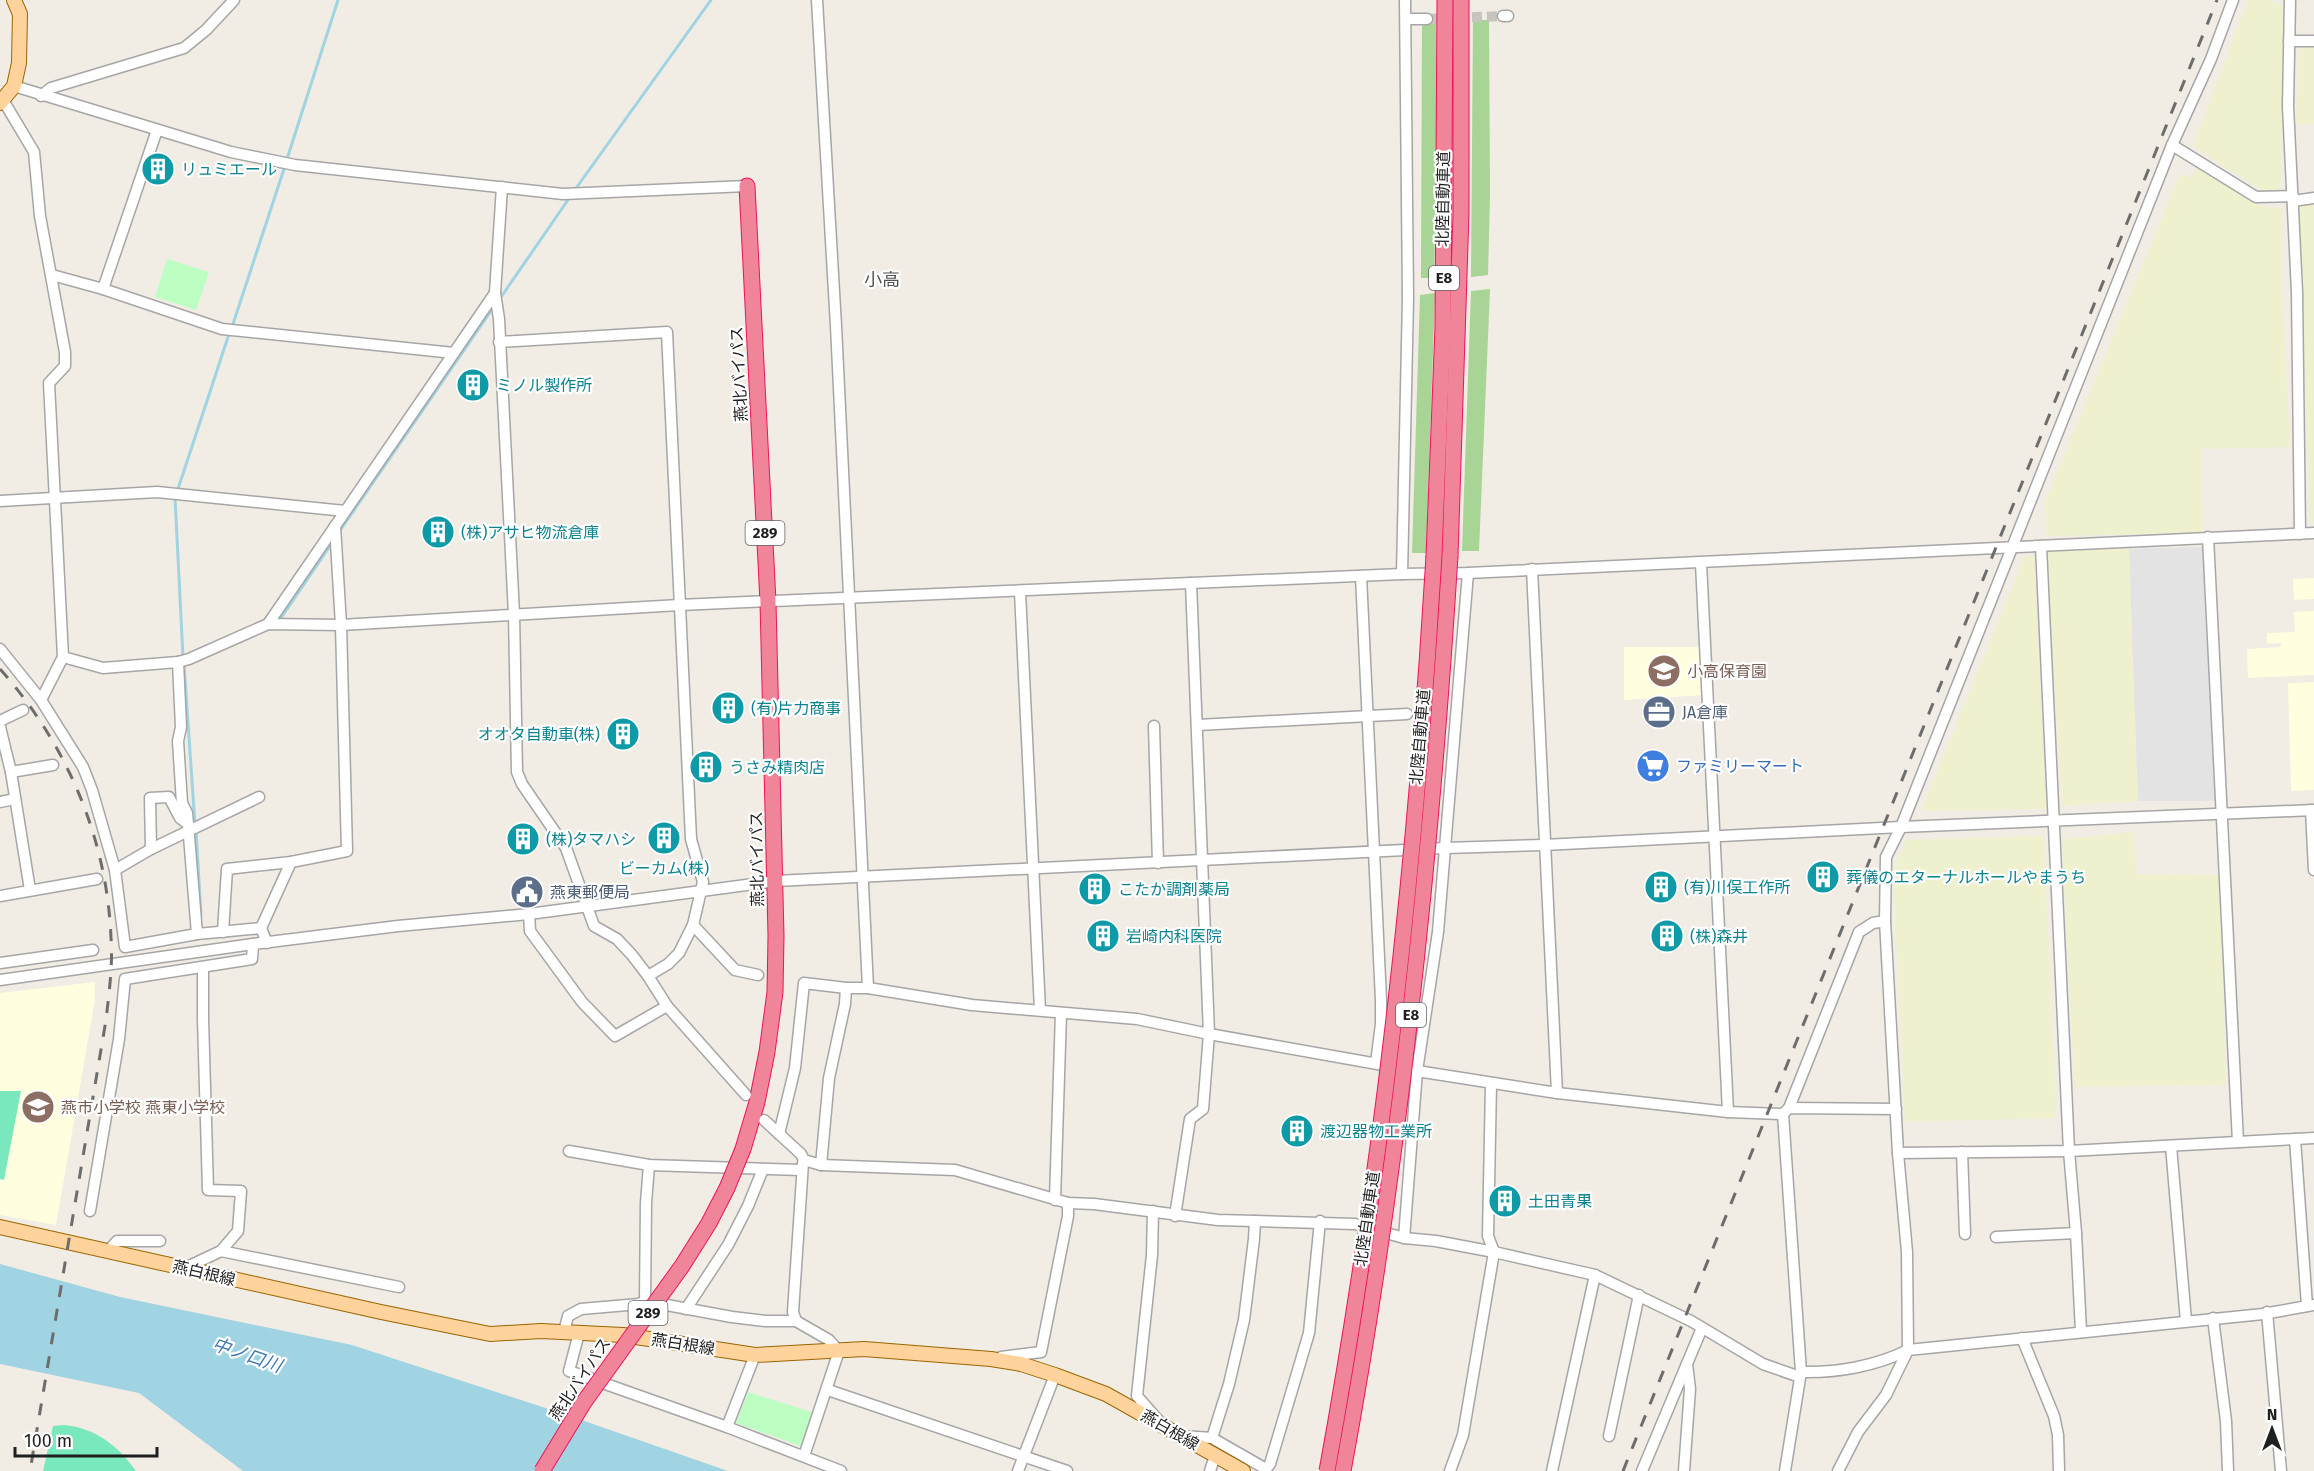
<svg xmlns="http://www.w3.org/2000/svg" width="2314" height="1471" font-family="'Fira Sans','Noto Sans JP',sans-serif">
  <style>
    .education { fill: #ffffdf }
    .farmland { fill: #eff1ce }
    .forest { fill: #a8d495 }
    .park { fill: #bdffc2 }
    .pitch { fill: #7ae8bd }
    .parking { fill: #e3e3e3 }
    .water { fill: #a0d4e3 }
    .lines { fill: none; stroke-linecap: round; stroke-linejoin: round }
    .stream { stroke: #a0d4e3; stroke-width: 3 }
    .minor-tunnel { stroke: #c7c3bd; stroke-width: 10; stroke-dasharray: 10 5; stroke-linecap: butt }
    .minor-casing { stroke: #a6a6a6; stroke-width: 13 }
    .major-casing { stroke: #9a6600; stroke-width: 16 }
    .highway-casing { stroke: #ed135f; stroke-width: 17 }
    .minor { stroke: #fff; stroke-width: 10 }
    .major { stroke: #ffd39b; stroke-width: 14 }
    .highway { stroke: #f08499; stroke-width: 15 }
    .rail { stroke: #6d6d6d; stroke-width: 3; stroke-dasharray: 12 12; stroke-linecap: butt }
    .highway-bridge-casing { stroke: #ed135f; stroke-width: 17; stroke-linecap: butt }
    .highway-bridge { stroke: #f08499; stroke-width: 15 }
    .labels { text-anchor: middle; dominant-baseline: central; stroke-width: 4.5; stroke-linejoin: round; paint-order: stroke }
    .shield { fill: #fff; stroke: #626262; stroke-width: 1.5 }
    .shield-label { font-size: 15px; font-weight: bold; fill: #1f1f1f }
    .culture-label { font-size: 16px; fill: #0d838f; stroke: #fff; text-anchor: start }
    .street-label { font-size: 16px; fill: #1f1f1f; stroke: #fff }
    .education-label { font-size: 16px; fill: #785e54; stroke: #fff; text-anchor: start }
    .service-label { font-size: 16px; fill: #4e5e75; stroke: #fff; text-anchor: start }
    .shop-label { font-size: 16px; fill: #366cbe; stroke: #fff; text-anchor: start }
    .neighbourhood-label { font-size: 18px; fill: #525252; stroke: #fff }
    .water-label { font-size: 18px; font-style: italic; fill: #3f79b1; stroke: #fff }
  </style>
  <rect width="100%" height="100%" fill="#f1ece4"/>
  <g class="education">
    <polygon points="2314,578 2314,599 2294,600 2293,579"/>
    <polygon points="2314,611 2314,675 2248,678 2247,649 2281,647 2281,643 2267,644 2267,633 2295,632 2294,612"/>
    <polygon points="1624,647 1703,647 1704,695 1624,700"/>
    <polygon points="2314,682 2314,790 2291,791 2288,683"/>
    <polygon points="95,982 95,1000 56,1225 0,1215 0,993"/>
  </g>
  <g class="farmland">
    <polygon points="2248,0 2270,0 2285,7 2280,191 2262,190 2193,146"/>
    <polygon points="2314,44 2314,124 2296,125 2299,46"/>
    <polygon points="2197,168 2260,206 2282,208 2282,287 2290,447 2201,449 2203,533 2046,536 2045,502 2180,174 2191,177"/>
    <polygon points="2314,201 2314,523 2310,523 2299,202"/>
    <polygon points="2129,549 2138,801 2062,806 2047,550"/>
    <polygon points="2025,556 2034,556 2046,809 1921,811"/>
    <polygon points="2134,832 2136,874 2220,875 2226,1085 2075,1087 2062,839"/>
    <polygon points="2044,836 2056,1118 1905,1122 1893,870 1906,840"/>
  </g>
  <g class="forest">
    <polygon points="1473,20 1489,20 1490,195 1488,275 1471,277"/>
    <polygon points="1436,23 1437,112 1434,278 1421,278 1422,26 1424,24"/>
    <polygon points="1490,289 1479,551 1462,551 1471,291"/>
    <polygon points="1435,293 1426,553 1412,553 1420,295"/>
  </g>
  <g class="park">
    <polygon points="167,259 209,272 196,310 155,297"/>
    <polygon points="748,1392 815,1413 803,1447 736,1423"/>
  </g>
  <g class="pitch">
    <polygon points="0,1091 21,1091 4,1180 0,1179"/>
    <path d="M 64,1425 C 96,1428 118,1446 136,1471 L 43,1471 L 53,1426 Z"/>
  </g>
  <polygon class="parking" points="2203,547 2216,801 2138,801 2129,549"/>
  <polygon class="water" points="0,1264 120,1297 352,1345 567,1415 728,1471 243,1471 139,1393 0,1364"/>
  <g class="lines">
    <g class="stream">
      <polyline points="287,159 338,0"/>
      <polyline points="574,191 711,0"/>
      <polyline points="499,300 570,197"/>
      <polyline points="232,327 285,166"/>
      <polyline points="339,532 493,308"/>
      <polyline points="281,618 332,543"/>
      <polyline points="183,657 175,498 229,334"/>
      <polyline points="184,664 195,825"/>
      <polyline points="196,831 201,915"/>
    </g>
    <polyline class="minor-tunnel" points="1427,19 1503,16"/>
    <g class="minor-casing">
      <g id="minor">
        <polyline points="817,0 836,326 868,988"/>
        <polyline points="2290,0 2288,106 2297,292 2300,534"/>
        <polyline points="1503,16 1508,16"/>
        <polyline points="1406,19 1427,19"/>
        <polyline points="2289,41 2314,41"/>
        <polyline points="14,86 231,152 295,165 563,194 747,186"/>
        <polyline points="41,96 51,88 184,48 206,30 234,0"/>
        <polyline points="3,100 34,152 40,216 65,352 65,366 49,383 63,657 41,700"/>
        <polyline points="2172,145 2256,197 2293,196"/>
        <polyline points="502,187 495,293 499,319 514,614 517,772 522,784 566,848 594,926 617,939 632,955 648,976 667,1006 746,1095"/>
        <polyline points="2293,201 2314,198"/>
        <polyline points="52,275 103,289 222,329 454,353"/>
        <polyline points="103,289 157,130"/>
        <polyline points="499,342 667,332 691,839 703,882 693,925 679,953 668,964 648,976"/>
        <polyline points="0,501 157,492 345,511"/>
        <polyline points="2208,537 2238,1142"/>
        <polyline points="2041,546 2069,1151 2076,1233 2081,1331"/>
        <polyline points="1701,563 1728,1112"/>
        <polyline points="1532,569 1557,1093"/>
        <polyline points="1402,574 1408,298 1405,0"/>
        <polyline points="1361,576 1381,1000 1381,1024 1376,1063"/>
        <polyline points="1020,592 1040,1010"/>
        <polyline points="268,624 495,293"/>
        <polyline points="0,649 41,700 83,767 92,790 115,870 125,947 197,934 261,928 267,943"/>
        <polyline points="63,657 103,668 178,662 189,659 268,624 341,625 679,605 1402,574 1468,573 2314,533"/>
        <polyline points="178,662 181,727 178,741 182,803 187,813 188,824 197,934"/>
        <polyline points="0,721 23,710"/>
        <polyline points="1198,725 1407,714"/>
        <polyline points="1154,726 1158,863"/>
        <polyline points="0,727 11,772 30,890"/>
        <polyline points="11,772 53,765"/>
        <polyline points="0,802 15,799"/>
        <polyline points="2311,810 2314,870"/>
        <polyline points="151,849 150,798 169,797 180,818 188,824"/>
        <polyline points="115,870 151,849 259,797"/>
        <polyline points="0,896 97,879"/>
        <polyline points="529,914 530,931 582,1002 615,1036 667,1006"/>
        <polyline points="693,925 735,970 758,975"/>
        <polyline points="261,928 291,862 347,851 341,625 335,526"/>
        <polyline points="223,932 227,869 291,862"/>
        <polyline points="0,963 93,950"/>
        <polyline points="0,980 253,944 398,926 529,914 776,881 1445,848 1544,845 1901,827 2314,810"/>
        <polyline points="1789,1108 1859,932 1873,923 1885,921"/>
        <polyline points="1783,1114 1801,1372 1785,1471"/>
        <polyline points="764,1120 801,1154 804,1160 821,1165 955,1170 1068,1203 1094,1204 1218,1220 1355,1224 1404,1238 1436,1241 1494,1252 1595,1275 1691,1321 1763,1364 1800,1377"/>
        <polyline points="779,1134 795,1068 804,983 846,988 868,988 972,1005 1137,1019 1209,1034 1417,1071 1557,1093 1728,1112 1783,1114 1789,1108 1896,1109"/>
        <polyline points="2295,1139 2307,1306"/>
        <polyline points="2171,1146 2186,1321"/>
        <polyline points="569,1151 649,1165 801,1170"/>
        <polyline points="1962,1152 1965,1234"/>
        <polyline points="1898,1153 2069,1151 2314,1138"/>
        <polyline points="821,1165 829,1078 845,1004 846,988"/>
        <polyline points="1055,1200 1061,1013"/>
        <polyline points="90,1211 119,1039 125,979 252,959 253,944"/>
        <polyline points="1153,1211 1152,1255 1137,1396 1159,1421"/>
        <polyline points="1175,1216 1190,1119 1203,1109 1209,1034 1191,583"/>
        <polyline points="1996,1237 2076,1233"/>
        <polyline points="1404,1238 1417,1071 1438,932 1468,573"/>
        <polyline points="109,1250 117,1241 160,1241"/>
        <polyline points="221,1251 399,1287"/>
        <polyline points="185,1268 221,1251 238,1231 241,1191 208,1190 203,1019 203,968"/>
        <polyline points="645,1301 646,1203 649,1165"/>
        <polyline points="686,1309 728,1245 748,1206 763,1169"/>
        <polyline points="2267,1312 2281,1471"/>
        <polyline points="2213,1318 2226,1421 2228,1471"/>
        <polyline points="796,1321 793,1312 803,1163"/>
        <polyline points="564,1332 568,1316 581,1309 639,1304 645,1301 732,1317 765,1321 796,1321 829,1340 839,1351 804,1456"/>
        <polyline points="579,1333 569,1371 727,1427 841,1471"/>
        <polyline points="2022,1338 2054,1416 2058,1435 2059,1471"/>
        <polyline points="1001,1357 1041,1352 1068,1216 1068,1203"/>
        <path d="M 1801,1372 C 1837,1373 1876,1366 1908,1350 L 2263,1314 L 2314,1305"/>
        <polyline points="828,1390 1067,1471"/>
        <polyline points="727,1427 755,1355"/>
        <polyline points="1183,1436 1212,1438 1229,1384 1244,1320 1254,1239 1255,1221"/>
        <polyline points="1609,1436 1639,1295"/>
        <polyline points="1212,1438 1266,1469 1270,1464 1309,1333 1320,1221"/>
        <polyline points="1018,1471 1055,1375"/>
        <polyline points="1210,1471 1215,1456"/>
        <polyline points="1450,1471 1463,1435 1494,1252 1488,1236 1491,1084"/>
        <polyline points="1552,1471 1595,1275"/>
        <polyline points="1642,1471 1702,1328"/>
        <polyline points="1684,1471 1690,1389 1687,1364"/>
        <polyline points="1838,1471 1858,1432 1886,1395 1908,1350 1907,1252 1898,1153 1885,921 1886,857 1901,827 2172,145 2211,59 2233,0"/>
      </g>
    </g>
    <g class="major-casing">
      <g id="major">
        <polyline points="0,103 14,86 19,63 20,14 14,0"/>
        <polyline points="0,1227 381,1312 490,1334 541,1331 623,1335 755,1355 864,1349 991,1359 1021,1364 1055,1375 1106,1394 1243,1471"/>
      </g>
    </g>
    <g class="highway-casing">
      <g id="highway">
        <polyline points="1434,556 1443,327 1445,0"/>
        <polyline points="1450,556 1461,213 1461,0"/>
        <polyline points="743,1149 757,1102 767,1052 775,992 776,936 768,602 747,186"/>
      </g>
    </g>
    <use href="#minor" class="minor"/>
    <use href="#major" class="major"/>
    <use href="#highway" class="highway"/>
    <g class="rail">
      <path d="M 0,669 C 66,743 107,837 111,938 C 113,965 109,993 106,1020 L 30,1471"/>
      <polyline points="1623,1471 2217,0"/>
    </g>
    <g class="highway-bridge-casing">
      <g id="highway-bridge">
        <polyline points="542,1471 584,1402 682,1266 709,1223 727,1188 743,1149"/>
        <path d="M 1327,1471 C 1382,1169 1416,863 1434,556"/>
        <path d="M 1343,1471 C 1399,1168 1431,863 1450,556"/>
      </g>
    </g>
    <use href="#highway-bridge" class="highway-bridge"/>
  </g>
  <defs>
    <g id="building-disc" transform="scale(1.725)"><circle r="9.5" fill="#0f9aa8" stroke="#fff"/><path d="M-4-6H4V6H1V3H-1V6H-4ZM-2.5-4.3h1.7v1.8h-1.7ZM.8-4.3h1.7v1.8H.8ZM-2.5-1h1.7V.8h-1.7ZM.8-1h1.7V.8H.8Z" fill="#fff"/></g>
    <g id="school-disc" transform="scale(1.725)"><circle r="9.5" fill="#8d6e63" stroke="#fff"/><path d="M0-5L7-2L0 1L-7-2ZM-4 1L0 2.5L4 1V4Q0 6-4 4Z" fill="#fff"/></g>
    <g id="office-disc" transform="scale(1.725)"><circle r="9.5" fill="#5c6f8a" stroke="#fff"/><path d="M-6-3h4V-5.5h4V-3h4V5H-6ZM-1-4.5V-3h2v-1.5ZM-6 0V1H6V0Z" fill="#fff"/></g>
    <g id="supermarket-disc" transform="scale(1.725)"><circle r="9.5" fill="#3f7fe0" stroke="#fff"/><path d="M-6-5.5h2.5l.6 2H6L4.5 2H-2.5L-4.4-4H-6ZM-1.5 3.2a1.3 1.3 0 1 0 .1 0ZM3 3.2a1.3 1.3 0 1 0 .1 0Z" fill="#fff"/></g>
    <g id="civic-disc" transform="scale(1.725)"><circle r="9.5" fill="#5c6f8a" stroke="#fff"/><path d="M-.6-6.5H3V-4.5H.6V-3L4-1V1h2V6H-6V1h2V-1L-.6-3ZM-1.2 2.5V6h2.4V2.5Z" fill="#fff"/></g>
  </defs>
  <g fill-rule="evenodd">
    <use href="#building-disc" x="158" y="169"/>
    <use href="#building-disc" x="473" y="385"/>
    <use href="#building-disc" x="438" y="532"/>
    <use href="#school-disc" x="1664" y="671"/>
    <use href="#building-disc" x="728" y="708"/>
    <use href="#office-disc" x="1659" y="712"/>
    <use href="#building-disc" x="623" y="734"/>
    <use href="#supermarket-disc" x="1653" y="766"/>
    <use href="#building-disc" x="706" y="767"/>
    <use href="#building-disc" x="664" y="838"/>
    <use href="#building-disc" x="523" y="839"/>
    <use href="#building-disc" x="1823" y="877"/>
    <use href="#building-disc" x="1661" y="887"/>
    <use href="#building-disc" x="1095" y="889"/>
    <use href="#civic-disc" x="527" y="892"/>
    <use href="#building-disc" x="1103" y="936"/>
    <use href="#building-disc" x="1667" y="936"/>
    <use href="#school-disc" x="38" y="1107"/>
    <use href="#building-disc" x="1297" y="1131"/>
    <use href="#building-disc" x="1505" y="1201"/>
  </g>
  <g class="labels">
    <g class="shield">
      <rect x="1429" y="266" width="30" height="24" rx="4.5"/>
      <rect x="745.5" y="521" width="39" height="24" rx="4.5"/>
      <rect x="1396" y="1003" width="30" height="24" rx="4.5"/>
      <rect x="628.5" y="1301" width="39" height="24" rx="4.5"/>
    </g>
    <g class="shield-label">
      <text x="1444" y="278">E8</text>
      <text x="765" y="533">289</text>
      <text x="1411" y="1015">E8</text>
      <text x="648" y="1313">289</text>
    </g>
    <g class="culture-label">
      <text x="181" y="169">リュミエール</text>
      <text x="496" y="385">ミノル製作所</text>
      <text x="461" y="532">(株)アサヒ物流倉庫</text>
      <text x="751" y="708">(有)片力商事</text>
      <text x="600" y="734" text-anchor="end">オオタ自動車(株)</text>
      <text x="729" y="767">うさみ精肉店</text>
      <text x="546" y="839">(株)タマハシ</text>
      <text x="664" y="868" text-anchor="middle">ビーカム(株)</text>
      <text x="1846" y="877">葬儀のエターナルホールやまうち</text>
      <text x="1684" y="887">(有)川俣工作所</text>
      <text x="1118" y="889">こたか調剤薬局</text>
      <text x="1126" y="936">岩崎内科医院</text>
      <text x="1690" y="936">(株)森井</text>
      <text x="1320" y="1131">渡辺器物工業所</text>
      <text x="1528" y="1201">土田青果</text>
    </g>
    <g class="street-label">
      <text transform="translate(1443 199) rotate(-89)">北陸自動車道</text>
      <text transform="translate(739 374) rotate(-93)">燕北バイパス</text>
      <text transform="translate(1420 737) rotate(-85)">北陸自動車道</text>
      <text transform="translate(757 859) rotate(-91)">燕北バイパス</text>
      <text transform="translate(1367 1219) rotate(-82)">北陸自動車道</text>
      <text transform="translate(204 1273) rotate(13)">燕白根線</text>
      <text transform="translate(683 1344) rotate(9)">燕白根線</text>
      <text transform="translate(580 1379) rotate(-56)">燕北バイパス</text>
      <text transform="translate(1170 1430) rotate(30)">燕白根線</text>
    </g>
    <g class="education-label">
      <text x="1687" y="671">小高保育園</text>
      <text x="61" y="1107">燕市小学校 燕東小学校</text>
    </g>
    <g class="service-label">
      <text x="1682" y="712">JA倉庫</text>
      <text x="550" y="892">燕東郵便局</text>
    </g>
    <g class="shop-label">
      <text x="1676" y="766">ファミリーマート</text>
    </g>
    <g class="neighbourhood-label">
      <text x="882" y="280">小高</text>
    </g>
    <g class="water-label">
      <text transform="translate(247 1355) rotate(19)">中ノ口川</text>
    </g>
  </g>
  <g transform="translate(2272 1429)" stroke="#ffffff" stroke-width="4.5" paint-order="stroke">
  <path d="M0-4.5L10 22L0 15L-10 22Z" fill="#1f1f1f"/>
  <text y="-9" font-size="16" font-weight="bold" text-anchor="middle" fill="#1f1f1f">N</text>
  </g>
  <path d="M15 1447v9h142v-9" fill="none" stroke="#1f1f1f" stroke-width="3"/>
  <text x="24" y="1447" font-size="18" fill="#1f1f1f" stroke="#ffffff" stroke-width="4.5" paint-order="stroke">100 m</text>
</svg>
